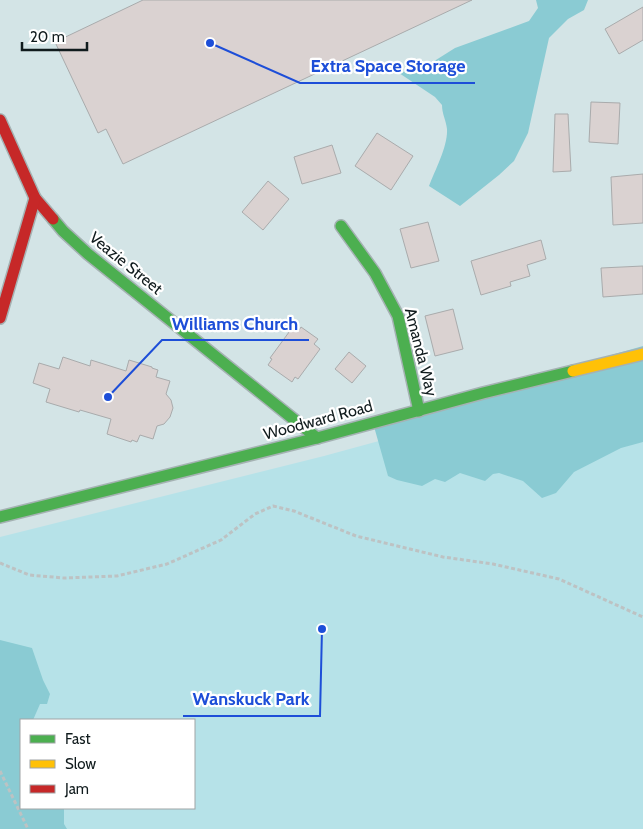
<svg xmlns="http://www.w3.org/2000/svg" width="643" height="829" font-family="Cabin,sans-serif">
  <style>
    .green { fill: #b6e2e8; fill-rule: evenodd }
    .forest { fill: #8acbd3 }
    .building { fill: #dad2d1; stroke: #a9abac }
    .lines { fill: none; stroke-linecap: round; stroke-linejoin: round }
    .fast-casing { stroke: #a5b2b3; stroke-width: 14 }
    .slow-casing { stroke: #a5b2b3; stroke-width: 14 }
    .jam-casing { stroke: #a5b2b3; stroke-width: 14 }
    .path { stroke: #bdc2c3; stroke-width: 3; stroke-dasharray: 4 2.5; stroke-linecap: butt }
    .fast { stroke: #4caf50; stroke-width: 11 }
    .slow { stroke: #ffc107; stroke-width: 11 }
    .jam { stroke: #c62828; stroke-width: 11 }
    .labels { text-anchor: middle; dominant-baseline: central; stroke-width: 4.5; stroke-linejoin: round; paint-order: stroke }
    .street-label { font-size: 16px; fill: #101b1d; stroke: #fff }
    .leader { fill: none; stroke: #1d4ed8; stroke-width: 2 }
    .callout-dot { fill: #1d4ed8; stroke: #fff; stroke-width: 2 }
    .callout-label { font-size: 18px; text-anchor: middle; font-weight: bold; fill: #1d4ed8; stroke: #fff; stroke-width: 4.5; stroke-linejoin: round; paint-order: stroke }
  </style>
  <rect width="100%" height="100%" fill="#d3e4e6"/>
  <path class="green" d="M 643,369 L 643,829 L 0,829 L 0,537 L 324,456 ZM 21,720 L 194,720 L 194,808 L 21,808 Z"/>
  <g class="forest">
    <path d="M 536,0 L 588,0 L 584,10 L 568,19 L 549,38 L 528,133 L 514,161 L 499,175 L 460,206 L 429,186 C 435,170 448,146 447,129 C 446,120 442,114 442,105 L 435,97 L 399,73 L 428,65 L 455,48 L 529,21 L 538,8 Z"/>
    <polygon points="643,346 643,442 621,448 574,472 556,493 542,498 523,481 499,473 493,474 485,481 460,473 445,482 435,479 422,486 397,480 388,476 373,423"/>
    <polygon points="0,640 32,648 43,680 50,694 47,704 40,704 33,720 21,720 21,808 64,808 64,824 67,829 0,829"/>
  </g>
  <g class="building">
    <polygon points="143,0 472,0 123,164 106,129 98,133 55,42"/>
    <polygon points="643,7 643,40 619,54 605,29"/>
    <polygon points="591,102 620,103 618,144 589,142"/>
    <polygon points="555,114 568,114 571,171 553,172"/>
    <polygon points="377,133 413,156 391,190 355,166"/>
    <polygon points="332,145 341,173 302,184 294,157"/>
    <polygon points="643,174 643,223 613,225 611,177"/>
    <polygon points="268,181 289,199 263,230 242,212"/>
    <polygon points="428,222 439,261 411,268 400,229"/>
    <polygon points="541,240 546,259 527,265 530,276 510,282 511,286 481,295 471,261"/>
    <polygon points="643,266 643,294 603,297 601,268"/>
    <polygon points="453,309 463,349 435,356 425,316"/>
    <polygon points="301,327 318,339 314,344 320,349 298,379 295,377 292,382 268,365 272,359 270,358 292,328 298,332"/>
    <polygon points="349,352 366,366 352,383 335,369"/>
    <polygon points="63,357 90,366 91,360 126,371 129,360 152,367 152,368 158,370 156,377 170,381 166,394 171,400 173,408 170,417 164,424 157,426 153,439 140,435 137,442 132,440 131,442 107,434 111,419 80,410 79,412 46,402 50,389 33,383 39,363 59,369"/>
  </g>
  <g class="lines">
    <g class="fast-casing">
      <g id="fast">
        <polyline points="53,219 63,231 88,254 317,438"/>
        <polyline points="341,226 375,273 398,316 419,411"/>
        <polyline points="0,517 317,438 483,393 573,371"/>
      </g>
    </g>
    <g class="slow-casing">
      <polyline id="slow" points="573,371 643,354"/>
    </g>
    <g class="jam-casing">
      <g id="jam">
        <polyline points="0,120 35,198 53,219"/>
        <polyline points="0,318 35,198"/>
      </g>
    </g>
    <g class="path">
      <polyline points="0,563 29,575 64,578 117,576 167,564 221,540 255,514 273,506 294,511 356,536 443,557 493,564 559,579 643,617"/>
      <polyline points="0,771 28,829"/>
    </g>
    <use href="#fast" class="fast"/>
    <use href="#slow" class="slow"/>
    <use href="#jam" class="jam"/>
  </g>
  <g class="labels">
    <g class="street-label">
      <text transform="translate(126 263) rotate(39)">Veazie Street</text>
      <text transform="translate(421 352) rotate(76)">Amanda Way</text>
      <text transform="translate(318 420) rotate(-15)">Woodward Road</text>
    </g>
  </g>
  <path class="leader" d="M210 43L300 83H475M108 397L162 340H309M322 629L320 716H183"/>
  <g class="callout-dot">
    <circle cx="210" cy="43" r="5"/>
    <circle cx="108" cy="397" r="5"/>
    <circle cx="322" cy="629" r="5"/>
  </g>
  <g class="callout-label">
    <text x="388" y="72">Extra Space Storage</text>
    <text x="235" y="330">Williams Church</text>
    <text x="251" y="705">Wanskuck Park</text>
  </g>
  <rect x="20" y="719" width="175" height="90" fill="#ffffff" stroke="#9fa4a5"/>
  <rect x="30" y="735" width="25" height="8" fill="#4caf50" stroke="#9fa4a5"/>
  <text x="65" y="744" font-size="15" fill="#101b1d">Fast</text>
  <rect x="30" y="760" width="25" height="8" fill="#ffc107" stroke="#9fa4a5"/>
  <text x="65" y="769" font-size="15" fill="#101b1d">Slow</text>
  <rect x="30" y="785" width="25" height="8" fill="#c62828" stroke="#9fa4a5"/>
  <text x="65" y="794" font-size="15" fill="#101b1d">Jam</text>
  <path d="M22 42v8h65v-8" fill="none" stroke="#101b1d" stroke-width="2.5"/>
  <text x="30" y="42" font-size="15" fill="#101b1d" stroke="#ffffff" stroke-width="4" paint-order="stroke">20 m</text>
</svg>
